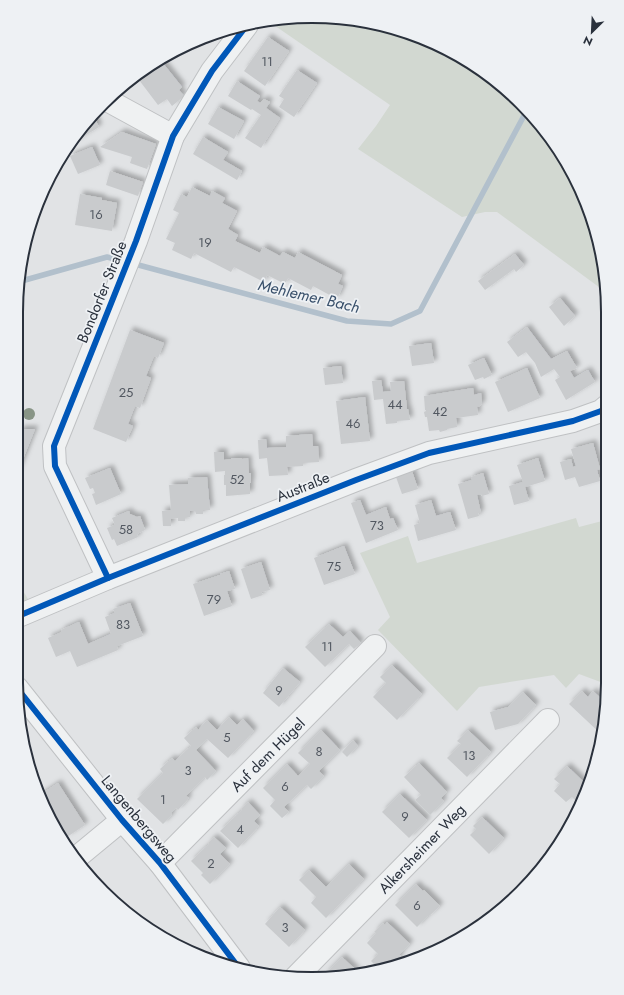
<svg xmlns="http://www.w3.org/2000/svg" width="624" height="995" font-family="Jost,sans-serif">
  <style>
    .green { fill: #d2d8d1 }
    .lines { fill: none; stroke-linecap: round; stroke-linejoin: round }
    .stream { stroke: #b2c0cc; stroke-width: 5.5 }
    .building { fill: #c9cbcd; filter: url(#shadow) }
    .minor-casing { stroke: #bfc1c3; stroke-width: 24 }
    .minor { stroke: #eff1f2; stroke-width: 22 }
    .cycleway-casing { stroke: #eef1f4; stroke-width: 8 }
    .cycleway { stroke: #0057b8; stroke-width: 6 }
    .tree { fill: #889586 }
    .labels { text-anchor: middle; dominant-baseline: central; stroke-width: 3.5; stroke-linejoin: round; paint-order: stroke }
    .number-label { font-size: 13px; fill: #525861 }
    .street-label { font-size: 15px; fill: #2a313c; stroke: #eef1f4 }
    .water-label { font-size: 16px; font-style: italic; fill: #39506b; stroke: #eef1f4 }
    .rim { fill: none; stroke: #2a313c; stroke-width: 2 }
  </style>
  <defs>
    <filter id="shadow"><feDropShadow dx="3.5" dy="-3.5" stdDeviation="2" flood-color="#0004"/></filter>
  </defs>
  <rect width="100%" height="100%" fill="#e1e3e5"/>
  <g class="green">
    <polygon points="332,17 389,26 443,47 492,77 535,117 577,181 598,235 607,293 497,212 485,212 462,217 358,149 376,126 390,105 268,21 269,20 274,19"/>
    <polygon points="576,518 579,527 606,520 606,684 579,674 566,688 554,675 479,687 457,711 378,630 390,617 360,553 408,536 417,563"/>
    <polygon points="17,581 28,599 16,604"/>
  </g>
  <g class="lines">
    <g class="stream">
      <polyline points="131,263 347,321 391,324 420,311 527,110"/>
      <polyline points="18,282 107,257 123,261"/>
    </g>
  </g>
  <g class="building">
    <polygon points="211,34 211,35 190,50 186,45"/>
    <polygon points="268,37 289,51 265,86 244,71"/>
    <polygon points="157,61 159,64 162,62 182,87 179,90 184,96 172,106 167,99 158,105 139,80 147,74 144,70"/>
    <polygon points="297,70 317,83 294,117 279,107 284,99 279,96"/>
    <polygon points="237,81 260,96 257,101 260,103 264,99 270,102 266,108 280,118 261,148 245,138 261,115 252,109 251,110 228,96"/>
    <polygon points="218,107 244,121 234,139 208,124"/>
    <polygon points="93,115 99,127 70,145 77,132"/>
    <polygon points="122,132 156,144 147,169 130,163 132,157 100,147"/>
    <polygon points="203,137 228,152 223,160 242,171 237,180 193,154"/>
    <polygon points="92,147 100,165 78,174 70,156"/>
    <polygon points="110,171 143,182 138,196 106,185"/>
    <polygon points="192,187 210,196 212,191 225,198 222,203 237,211 228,229 238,235 235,241 260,253 263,247 280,256 283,252 295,258 298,252 342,275 338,284 343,286 337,299 313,286 311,290 288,278 285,284 267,275 264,282 234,267 231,272 194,253 191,259 172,250 175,243 166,239 179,213 173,210 181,194 187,197"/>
    <polygon points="80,194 102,198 102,200 117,203 112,231 75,225"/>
    <polygon points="515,254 524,265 516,272 514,269 485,290 478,281"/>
    <polygon points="560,298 575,316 564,326 549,307"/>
    <polygon points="527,327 551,359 567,351 577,368 570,371 574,378 588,370 595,382 566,400 555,380 560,377 554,369 541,377 535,363 526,352 518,357 507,342"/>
    <polygon points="130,330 164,343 158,358 154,356 146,376 151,378 140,408 135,406 128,424 133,426 126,442 93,429"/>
    <polygon points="431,343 434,363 412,366 409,346"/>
    <polygon points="484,358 492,375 484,379 483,377 475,380 468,365"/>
    <polygon points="341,366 343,383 325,385 323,368"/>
    <polygon points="527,368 540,398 508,412 495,382"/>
    <polygon points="381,380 383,392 391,391 390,382 404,381 407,409 408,409 410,420 397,421 397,423 386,424 383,399 374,400 372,381"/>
    <polygon points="473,388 474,395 481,393 482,404 480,406 477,407 478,415 456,418 457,427 447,429 447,430 440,432 439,430 429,431 427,417 425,417 424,412 426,411 426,410 425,410 424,396"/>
    <polygon points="365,397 370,441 341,444 336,401"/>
    <polygon points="20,429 35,429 17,474 18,433 20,433"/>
    <polygon points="312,434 313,446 318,446 319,462 303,463 303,466 287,467 288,475 269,476 267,458 259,459 258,440 266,439 267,448 286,447 286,436"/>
    <polygon points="593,443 600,469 597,470 600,481 579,487 575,477 565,480 560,462 571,459 573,467 576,466 571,449"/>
    <polygon points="214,452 224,452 224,460 231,459 231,458 242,458 242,459 248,458 249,473 251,473 251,483 250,483 250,494 226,496 226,485 224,485 224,475 225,475 225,471 215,472"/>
    <polygon points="538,458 545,481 525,487 529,501 514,505 509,486 523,482 517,465"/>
    <polygon points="110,468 121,494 96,505 92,494 95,493 93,488 90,489 85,478"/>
    <polygon points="412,471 418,489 402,494 396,477"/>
    <polygon points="483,473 489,494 482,496 481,494 477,495 481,513 478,513 479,516 468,519 458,484 472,480 471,477"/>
    <polygon points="207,477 210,510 203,510 203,514 196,514 195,511 190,511 190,517 185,518 185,521 178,521 178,518 171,519 171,526 163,526 162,511 171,510 169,485 188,484 188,478"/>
    <polygon points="360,500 366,515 386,507 390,519 393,518 398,530 366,543 351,503"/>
    <polygon points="431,500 436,516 450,512 456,530 418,541 414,525 420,523 415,505"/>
    <polygon points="129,511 130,514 137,517 140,516 145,530 137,534 138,537 117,546 114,539 112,540 107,528 115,525 112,518"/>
    <polygon points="344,546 355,574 324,585 314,558"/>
    <polygon points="261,562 270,590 261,592 263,595 251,599 241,569"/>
    <polygon points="229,571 235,589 227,591 232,606 204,616 193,584 220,575 220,574"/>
    <polygon points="130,603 143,636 117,646 118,650 77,667 70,651 56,657 48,638 62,632 61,630 79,622 88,644 111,634 105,617 115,613 113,609"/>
    <polygon points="329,624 343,637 350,631 361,643 354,649 349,644 325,667 305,647"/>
    <polygon points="392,665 422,694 397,720 373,697 386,683 380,677"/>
    <polygon points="283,668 300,682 279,707 263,693"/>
    <polygon points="582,691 588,697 593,691 606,703 605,721 602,735 569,704"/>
    <polygon points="523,692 536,705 518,724 495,730 490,712 508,707"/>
    <polygon points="229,717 237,725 243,719 254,731 228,758 207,739 196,750 216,771 207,780 205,777 186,796 189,798 178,810 176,808 171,813 172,815 163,824 137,799 163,773 160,769 172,758 175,761 191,746 184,738 196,727 198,730 207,720 217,730"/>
    <polygon points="321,730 340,750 319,771 324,776 311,789 307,785 284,807 289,812 282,818 270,806 275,800 263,788 287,764 298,776 310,764 298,753"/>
    <polygon points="468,730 491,752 467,777 447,758 461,744 457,741"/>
    <polygon points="353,740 358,746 347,757 342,752"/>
    <polygon points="419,763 447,792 441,798 444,801 430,815 415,800 421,795 404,777"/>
    <polygon points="567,766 588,786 586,796 580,805 572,797 566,802 554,791 560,784 554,779"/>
    <polygon points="58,783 85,825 67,837 43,802 40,795"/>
    <polygon points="400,794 427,820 409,838 382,812"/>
    <polygon points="248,802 260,815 254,821 259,826 238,848 220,831 242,810 241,809"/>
    <polygon points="482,817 504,838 489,854 470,835 476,829 473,826"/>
    <polygon points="214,837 226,848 220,854 230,864 210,884 201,875 203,873 191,861 209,844 208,843"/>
    <polygon points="349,864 364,879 326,918 311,903 316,897 299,880 309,870 326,887"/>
    <polygon points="416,884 423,891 424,890 440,906 429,916 428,916 417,927 395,905"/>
    <polygon points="280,907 305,930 289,947 265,924"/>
    <polygon points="387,922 410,944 399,955 401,956 389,969 380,970 371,961 378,954 367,943 376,933 374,932 383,923 385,925"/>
    <polygon points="342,957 358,972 324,975"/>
  </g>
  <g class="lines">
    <g class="minor-casing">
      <g id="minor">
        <polyline points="107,100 173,136"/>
        <polyline points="108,578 55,466 54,446 136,241 173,136 212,71 247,25"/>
        <polyline points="16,617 108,578 356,480 429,453 573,421 601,411 607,406"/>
        <polyline points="17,688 122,820 160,863 239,968"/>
        <polyline points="76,858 122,820"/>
        <polyline points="160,863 375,646"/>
        <polyline points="295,978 548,720"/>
      </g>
    </g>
    <use href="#minor" class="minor"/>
    <g class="cycleway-casing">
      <g id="cycleway">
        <polyline points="108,578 55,466 54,446 136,241 173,136 212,71 247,25"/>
        <polyline points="16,617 108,578 356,480 429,453 573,421 601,411 607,406"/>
        <polyline points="17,688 122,820 160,863 239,968"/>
      </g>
    </g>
    <use href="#cycleway" class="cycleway"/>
  </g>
  <circle class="tree" cx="29" cy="414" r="6"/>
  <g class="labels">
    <g class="number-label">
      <text x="267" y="61">11</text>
      <text x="96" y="214">16</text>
      <text x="205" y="242">19</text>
      <text x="126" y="392">25</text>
      <text x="395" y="404">44</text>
      <text x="440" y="411">42</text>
      <text x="353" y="423">46</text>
      <text x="237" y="479">52</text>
      <text x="377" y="525">73</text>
      <text x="126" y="529">58</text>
      <text x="334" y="566">75</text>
      <text x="214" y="599">79</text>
      <text x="123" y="624">83</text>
      <text x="327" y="646">11</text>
      <text x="279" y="690">9</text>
      <text x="227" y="737">5</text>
      <text x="319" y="751">8</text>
      <text x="469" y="755">13</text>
      <text x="188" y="770">3</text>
      <text x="285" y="786">6</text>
      <text x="163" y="799">1</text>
      <text x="405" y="816">9</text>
      <text x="240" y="829">4</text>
      <text x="211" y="863">2</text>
      <text x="417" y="905">6</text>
      <text x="285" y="927">3</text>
    </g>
    <g class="street-label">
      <text transform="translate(102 292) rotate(-68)">Bondorfer Straße</text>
      <text transform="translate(303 487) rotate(-22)">Austraße</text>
      <text transform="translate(268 755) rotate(-45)">Auf dem Hügel</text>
      <text transform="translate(139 819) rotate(50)">Langenbergsweg</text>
      <text transform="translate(422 849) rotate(-46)">Alkersheimer Weg</text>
    </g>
    <g class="water-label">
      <text transform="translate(309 296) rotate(13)">Mehlemer Bach</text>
    </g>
  </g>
  <path d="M0 0H624V995H0ZM312 23H312A289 289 0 0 1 601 312V683A289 289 0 0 1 312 972H312A289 289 0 0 1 23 683V312A289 289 0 0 1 312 23Z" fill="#eef1f4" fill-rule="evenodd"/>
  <path class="rim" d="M312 23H312A289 289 0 0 1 601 312V683A289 289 0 0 1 312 972H312A289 289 0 0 1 23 683V312A289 289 0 0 1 312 23Z"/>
  <g transform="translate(592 32) rotate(204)" stroke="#eef1f4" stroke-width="3" paint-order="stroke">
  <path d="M0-3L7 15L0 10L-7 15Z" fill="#2a313c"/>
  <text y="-6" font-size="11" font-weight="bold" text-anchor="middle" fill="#2a313c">N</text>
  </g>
</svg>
